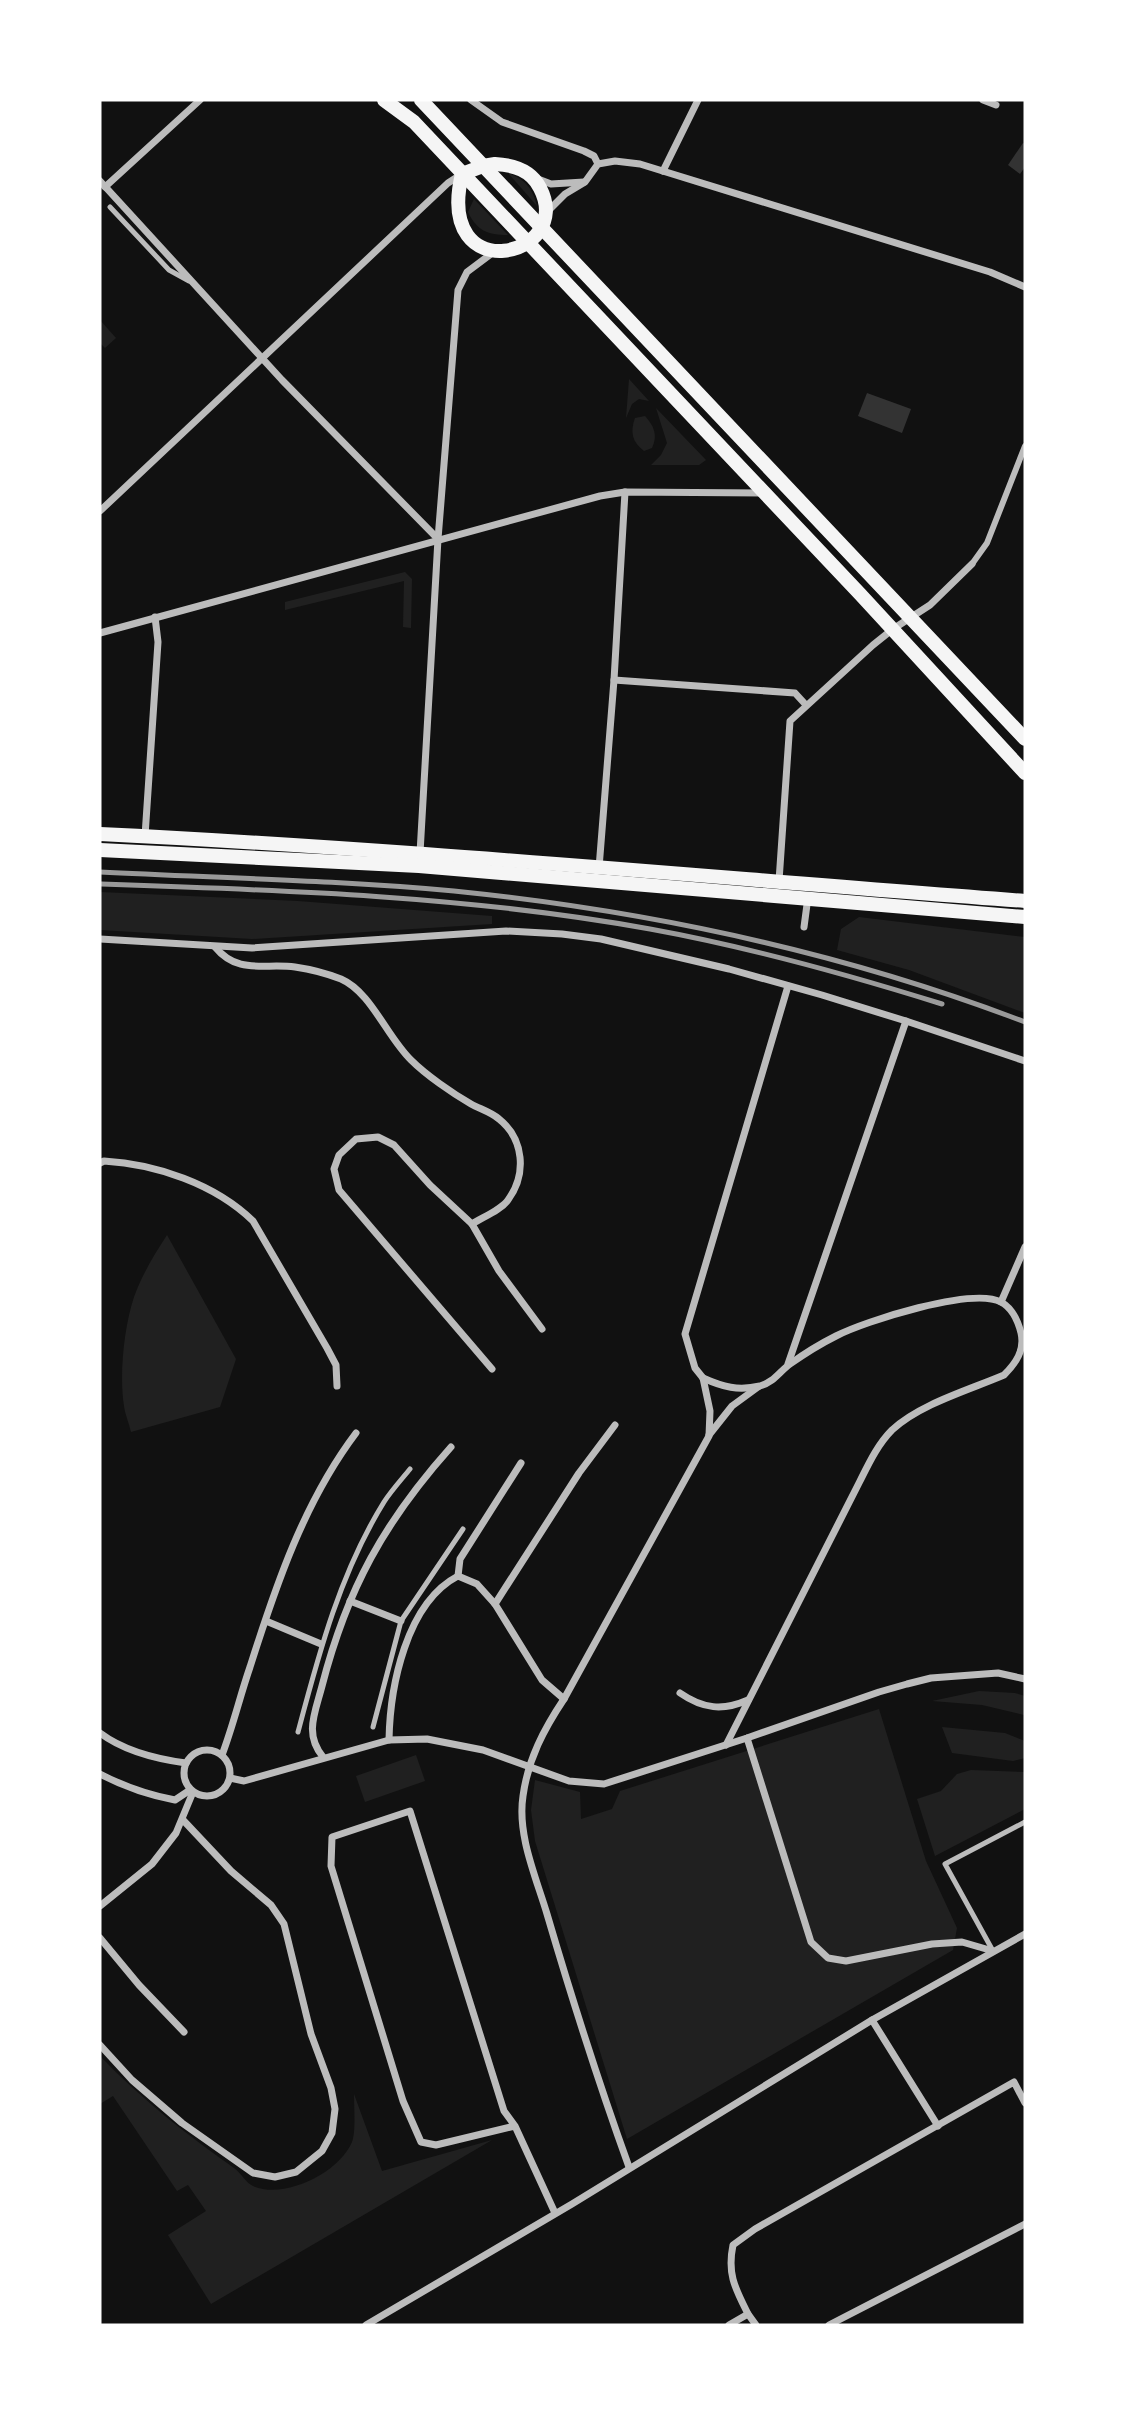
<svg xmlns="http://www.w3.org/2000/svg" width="1125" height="2425" font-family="'Source Sans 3',sans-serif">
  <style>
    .green { fill: #202020 }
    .water { fill: #333 }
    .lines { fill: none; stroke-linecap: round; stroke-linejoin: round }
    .service { stroke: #bcbcbc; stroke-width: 5 }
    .pedestrian { stroke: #bcbcbc; stroke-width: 6 }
    .minor { stroke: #bcbcbc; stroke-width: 7 }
    .secondary { stroke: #f5f5f5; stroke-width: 14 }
    .rail { stroke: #9a9a9a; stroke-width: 5 }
  </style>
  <rect width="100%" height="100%" fill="#111"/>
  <g class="green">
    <path d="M 508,173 C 526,180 532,188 537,206 Z"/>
    <path d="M 474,199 L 508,235 C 488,235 477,231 468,212 Z"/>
    <polygon points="100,320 116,338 105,348 100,343"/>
    <polygon points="629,379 649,401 639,399 632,404 626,418"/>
    <polygon points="656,408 706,460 699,465 651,465 661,455 667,443"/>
    <path d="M 645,416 C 654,426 658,435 652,448 L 644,451 C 632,442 630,432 635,418 Z"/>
    <polygon points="405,572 412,579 411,628 403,627 404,581 285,610 285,602"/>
    <polygon points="100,892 298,901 492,916 492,924 252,939 100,930"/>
    <polygon points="859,917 1025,937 1025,1013 909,970 837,950 841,929"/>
    <path d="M 167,1235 L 236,1359 L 220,1407 L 131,1432 C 129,1423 125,1414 124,1406 C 119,1375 124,1327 134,1297 C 142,1275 154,1255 167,1235 Z"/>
    <polygon points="979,1691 1015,1693 1025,1696 1024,1715 982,1705 932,1701"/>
    <polygon points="879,1709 926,1861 957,1928 953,1950 627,2139 535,1841 531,1810 535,1780 580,1792 581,1819 612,1809 620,1791"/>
    <polygon points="942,1727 1005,1733 1025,1741 1025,1758 1013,1761 952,1753"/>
    <polygon points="416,1755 425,1781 365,1802 356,1776"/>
    <polygon points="971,1770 1025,1772 1025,1809 935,1856 917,1799 941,1791 957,1774"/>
    <path d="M 100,2056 C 141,2099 186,2134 234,2168 C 241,2173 246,2183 253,2186 C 284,2200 339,2173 352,2142 C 356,2132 354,2106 354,2094 L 382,2171 L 492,2140 L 211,2304 L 168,2235 L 206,2211 L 188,2185 L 177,2191 L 113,2096 L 100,2104 Z"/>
  </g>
  <g class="water">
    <polygon points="1023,143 1025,144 1025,167 1020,174 1008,165"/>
    <polygon points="867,393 911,409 902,433 858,416"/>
  </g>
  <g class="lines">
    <g class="service">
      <polyline points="110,207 169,270 189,281"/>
      <polyline points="373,1727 401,1621 463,1529"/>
      <path d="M 298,1732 C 319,1653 340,1573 384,1502 C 391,1491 401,1480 410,1469"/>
      <polyline points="993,1951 945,1864 1025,1822"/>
    </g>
    <polyline class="pedestrian" points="972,564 987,543 1025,446"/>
    <g class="minor">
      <polyline points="471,100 502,122 584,151 594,156 598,164"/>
      <polyline points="983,100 996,105"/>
      <polyline points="663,171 698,100"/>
      <polyline points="538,179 551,184 584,182"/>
      <polyline points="100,181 282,380 438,539"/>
      <polyline points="105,187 200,100"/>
      <polyline points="545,214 565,194 585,182 598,164 615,161 640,164 990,272 1025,287"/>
      <polyline points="100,511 448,183 462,174"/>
      <polyline points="100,633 600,496 625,492 763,493"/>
      <polyline points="614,680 795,693 806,705"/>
      <polyline points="145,836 158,642 155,617"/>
      <polyline points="420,853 438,539 458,290 467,272 495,251"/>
      <polyline points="599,868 614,680 625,492"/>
      <polyline points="779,881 790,721 873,645 893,629 930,605 972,564"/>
      <polyline points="804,927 808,897"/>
      <polyline points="100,939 252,948 506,931 562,934 601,939 729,969 822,995 906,1021 1025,1061"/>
      <path d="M 215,947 C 238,975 264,963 295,967 C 309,969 328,974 341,979 C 371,992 387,1037 411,1060 C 426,1075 452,1093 471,1104 C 480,1109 491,1112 499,1119 C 524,1139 527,1174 508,1200 C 501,1210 483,1217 472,1224"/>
      <path d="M 100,1163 L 104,1161 C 156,1164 215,1184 253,1221 L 327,1348 L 336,1365 L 337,1386"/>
      <polyline points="1001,1302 1025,1247"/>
      <polyline points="788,1364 906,1021"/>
      <polyline points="492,1369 339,1190 334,1169 339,1155 356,1139 378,1137 394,1145 430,1185 472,1224 499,1271 542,1329"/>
      <path d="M 703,1378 C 723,1387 738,1391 760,1386 C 774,1382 779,1372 790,1364 C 804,1354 820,1344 836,1336 C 865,1321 972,1287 1001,1302 C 1012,1308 1018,1321 1021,1333 C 1025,1350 1016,1363 1004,1375 C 969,1390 920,1404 892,1430 C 878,1444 869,1463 860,1481 L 726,1745"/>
      <polyline points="709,1435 732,1406 758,1387"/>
      <polyline points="458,1576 460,1559 521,1463"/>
      <polyline points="350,1601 401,1621"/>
      <polyline points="495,1604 579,1473 615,1425"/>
      <polyline points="266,1621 321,1644"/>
      <path d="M 680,1693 C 703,1709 723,1711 748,1700"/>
      <path d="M 100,1733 C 124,1751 156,1759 186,1763"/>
      <polyline points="747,1738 811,1942 828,1958 846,1961 932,1944 962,1942 993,1951"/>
      <path d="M 389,1740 C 390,1687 406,1603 458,1576 L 477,1584 L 495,1604 L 542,1680 L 564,1699"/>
      <circle cx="207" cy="1773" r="23"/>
      <path d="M 222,1755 C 233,1726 240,1696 250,1667 C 276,1585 304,1502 356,1433"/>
      <path d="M 323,1757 C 304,1734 315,1713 322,1686 C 347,1589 384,1522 451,1447"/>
      <path d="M 100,1774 C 125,1787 148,1795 175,1800 L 190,1790"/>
      <polyline points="230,1778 244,1781 389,1740 427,1739 483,1750 569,1781 604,1784 747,1738 879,1692 907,1684 931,1678 998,1673 1025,1679"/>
      <polyline points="100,1906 152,1864 176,1833 193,1792"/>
      <polyline points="100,1938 139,1985 184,2032"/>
      <polyline points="872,2020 938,2126"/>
      <polyline points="100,2045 132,2080 182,2123 253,2173 275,2177 296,2172 322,2151 332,2133 335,2109 331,2088 311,2034 284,1924 271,1905 231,1871 183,1820"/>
      <polyline points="515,2126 436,2145 421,2142 403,2101 331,1866 332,1837 410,1811 504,2111 515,2126 555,2213"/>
      <path d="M 629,2167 C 599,2084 572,1999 547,1914 C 536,1877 517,1835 523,1796 C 528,1759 544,1729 564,1699 L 709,1436 L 710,1411 L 703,1378 L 695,1368 L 685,1334 L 788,986"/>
      <path d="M 748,2314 C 735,2288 727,2274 733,2245 L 755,2229 L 1014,2082 L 1025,2103"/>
      <polyline points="366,2325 572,2204 872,2020 1025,1934"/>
      <polyline points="729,2325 748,2314 756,2325"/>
      <polyline points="829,2325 1025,2224"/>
    </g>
    <g class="secondary">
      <polyline points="384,100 414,122 860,594 1025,773"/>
      <polyline points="421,100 1025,739"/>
      <path d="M 495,164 C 514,165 531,170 540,188 C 576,257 434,291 462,174 L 483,166 Z"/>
      <path d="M 100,834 C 409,849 717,878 1025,901"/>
      <polyline points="100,850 419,866 1025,917"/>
    </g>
    <g class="rail">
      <path d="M 100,872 C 218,878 336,880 454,891 C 649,911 842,952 1025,1022"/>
      <path d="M 100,884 C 283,890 468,896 650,929 C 749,947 846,974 942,1004"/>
    </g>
  </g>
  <rect width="1125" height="2425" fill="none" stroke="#ffffff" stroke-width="203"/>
</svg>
